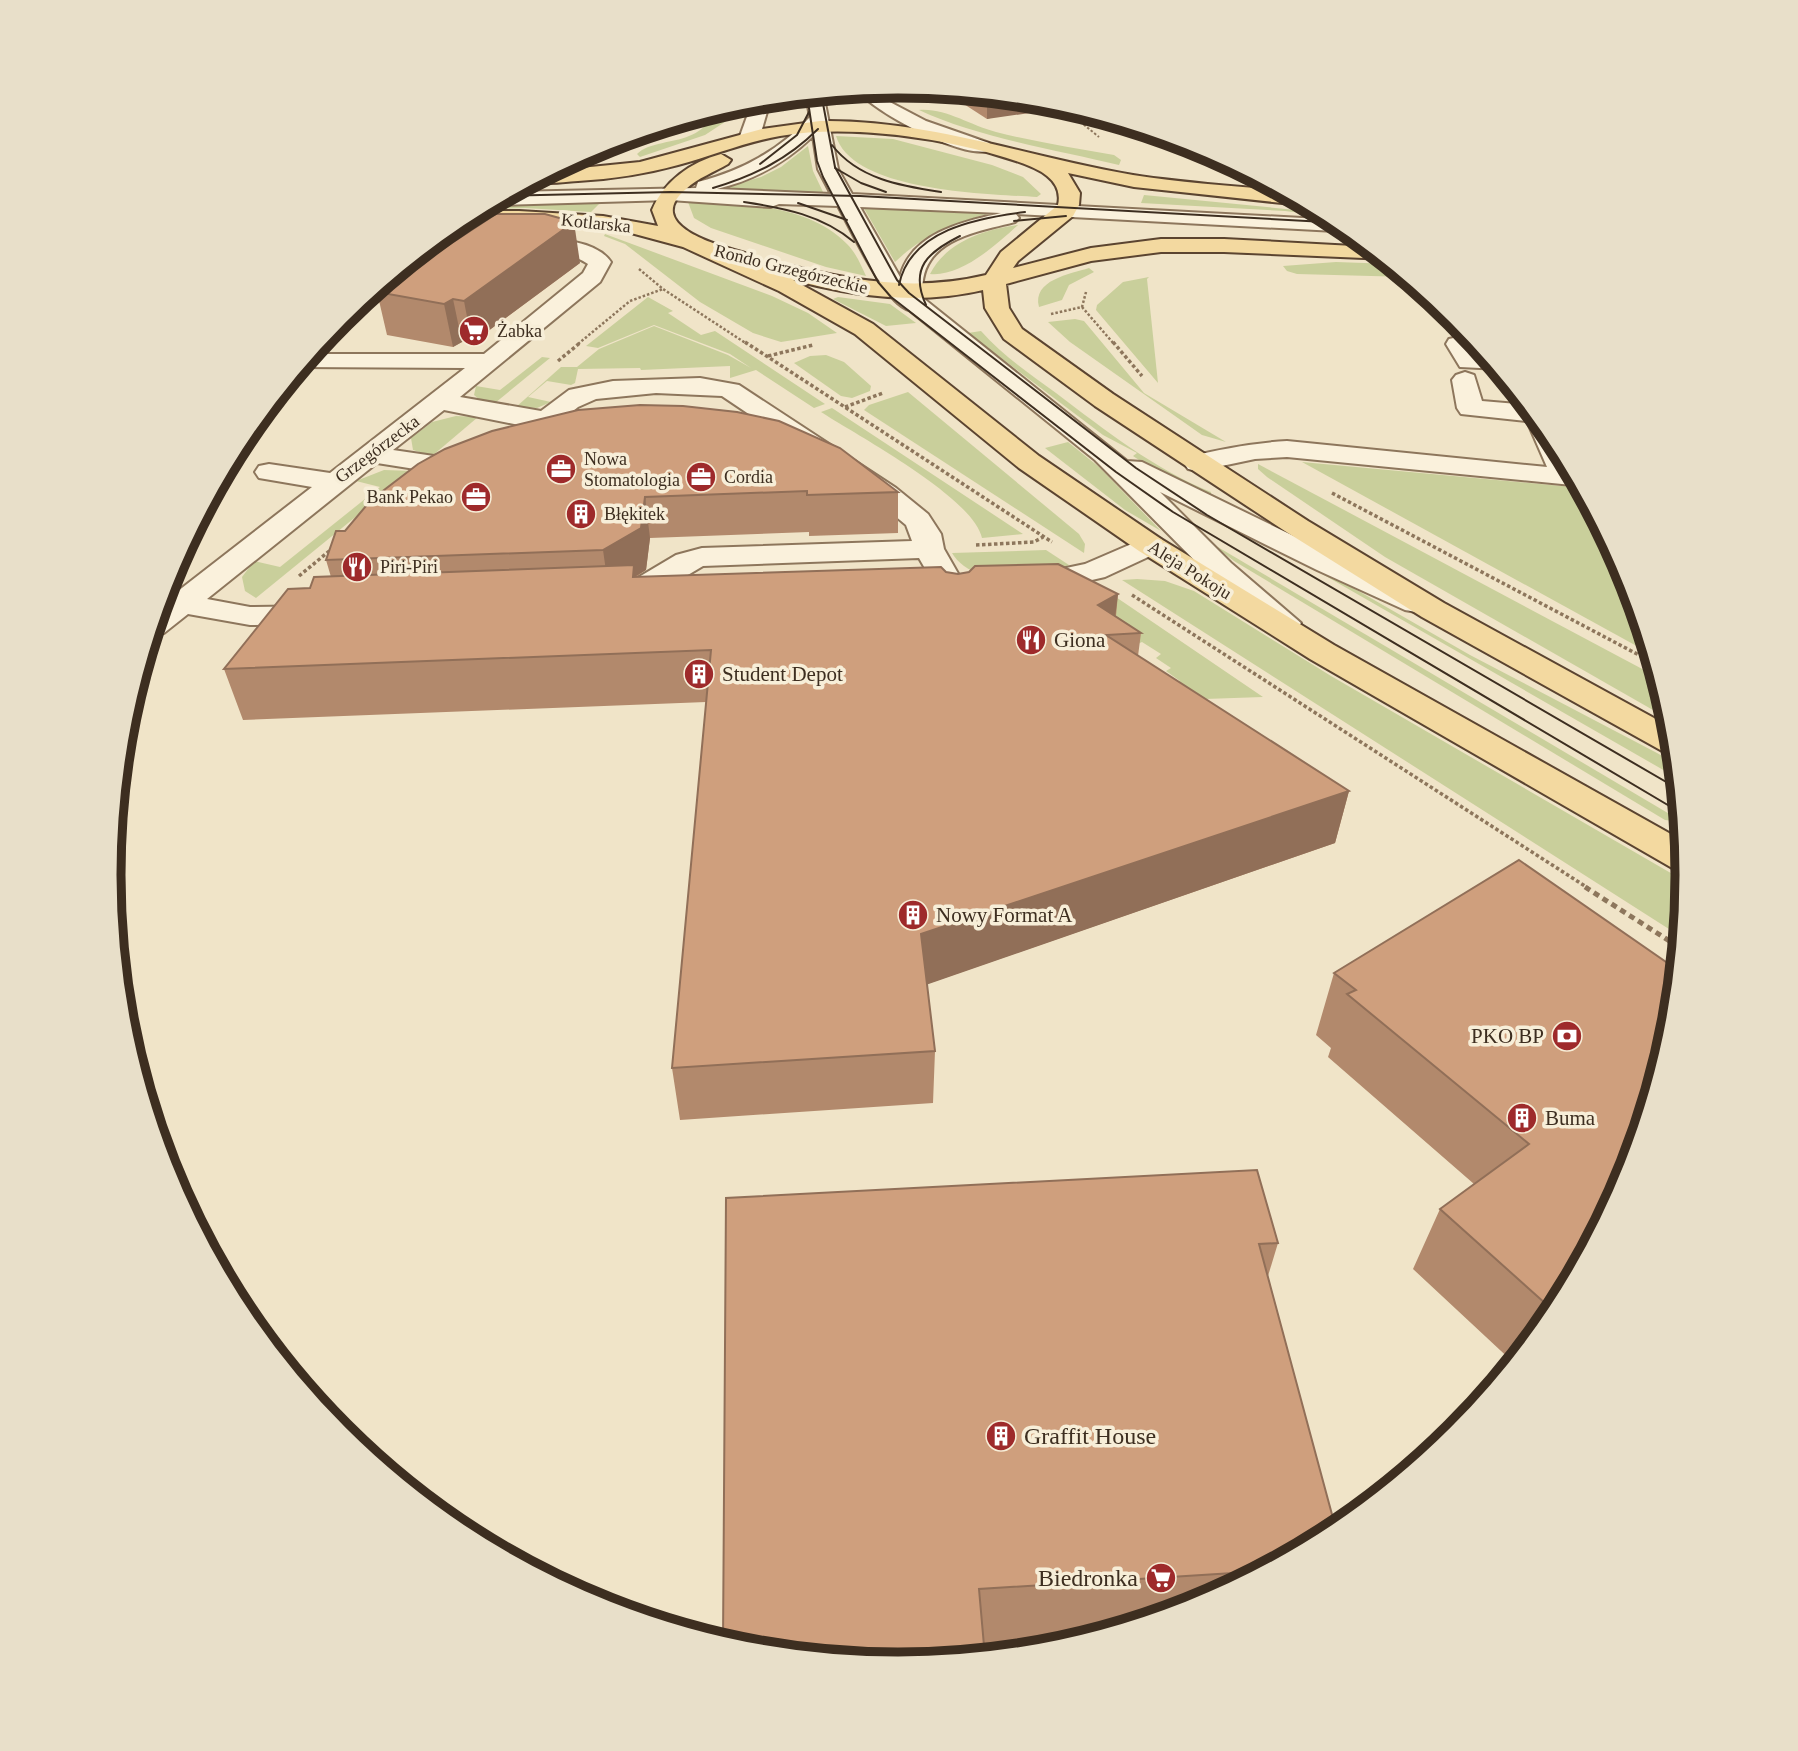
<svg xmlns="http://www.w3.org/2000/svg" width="1798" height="1751" font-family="Georgia,serif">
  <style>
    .green { fill: #c9cf9b }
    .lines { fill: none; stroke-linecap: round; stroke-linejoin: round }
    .minor-casing { stroke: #8d765c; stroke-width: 4 }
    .major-casing { stroke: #5b4430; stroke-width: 4 }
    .path-far3 { stroke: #8d765c; stroke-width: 2; stroke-dasharray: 2.5 2; stroke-linecap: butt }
    .path-far2 { stroke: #8d765c; stroke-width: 2.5; stroke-dasharray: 2.5 2; stroke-linecap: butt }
    .path-far1 { stroke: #8d765c; stroke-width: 3.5; stroke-dasharray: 3.5 2.5; stroke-linecap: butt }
    .path { stroke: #8d765c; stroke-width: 5; stroke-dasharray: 6 4.5; stroke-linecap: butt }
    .minor { fill: #faf1dc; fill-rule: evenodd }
    .major { fill: #f3d9a0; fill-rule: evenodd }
    .tram { stroke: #3d2e20; stroke-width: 2 }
    .wall { fill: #b2896c }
    .shaded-wall { fill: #916f58 }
    .building { fill: #cf9f7d; stroke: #916f58; stroke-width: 2 }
    .labels { text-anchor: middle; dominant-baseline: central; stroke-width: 7; stroke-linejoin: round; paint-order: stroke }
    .far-street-label { font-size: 18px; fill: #3d2e20; stroke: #f7eed8 }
    .far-poi-label { font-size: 18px; fill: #3d2e20; stroke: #f7eed8; text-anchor: start }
    .poi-label { font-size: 21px; fill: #3d2e20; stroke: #f7eed8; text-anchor: start }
    .near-poi-label { font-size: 24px; fill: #3d2e20; stroke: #f7eed8; text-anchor: start }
    .rim { fill: none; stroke: #3d2e20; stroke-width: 9 }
  </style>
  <rect width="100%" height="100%" fill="#f0e4c8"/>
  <g class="green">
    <path d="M 919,110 C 946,108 969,125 996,132 C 1035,142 1075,148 1114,155 L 1121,160 L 1119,165 C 1057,150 976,137 919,110 Z"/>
    <path d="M 734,116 L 705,135 L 640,157 L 637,154 C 649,142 674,143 689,136 C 710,128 703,118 734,116 Z"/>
    <path d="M 836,136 L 893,139 L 992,165 L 1023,177 L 1041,194 L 1037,197 C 989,194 853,192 836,136 Z"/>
    <polygon points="808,146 813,171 823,192 713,191 761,177 781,167"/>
    <polygon points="1144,195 1327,213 1334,217 1285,211 1141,203"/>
    <polygon points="601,202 591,212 525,208 480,209 485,206"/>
    <path d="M 688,202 C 739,203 809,204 847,244 C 856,253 861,265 866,276 L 826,267 L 711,228 L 694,218 Z"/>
    <path d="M 862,205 L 994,212 C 955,223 924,234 895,262 Z"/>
    <path d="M 1018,225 C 996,245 961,277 930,274 C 946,242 985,229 1018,225 Z"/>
    <polygon points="605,234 772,296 808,313 837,333 781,342 753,333 700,302 625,244 604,236"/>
    <polygon points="1336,262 1392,264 1408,277 1297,274 1287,271 1283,266"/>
    <path d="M 1089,268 L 1094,272 L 1069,285 L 1062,300 L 1039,307 C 1032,280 1070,274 1089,268 Z"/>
    <polygon points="1149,277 1147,279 1158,383 1096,310 1097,305 1123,282"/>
    <polygon points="648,297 673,311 668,313 701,335 715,331 825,404 814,408 756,370 730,378 730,366 641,370 640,368 578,369 575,383 571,385 547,381 528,397 551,402 537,408 516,407 561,367 577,367 599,349 654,326 728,355 751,368 730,354 654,325 598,348 586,346"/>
    <polygon points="838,297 890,304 916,323 886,326 833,299"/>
    <polygon points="1075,319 1084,321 1144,393 1226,442 1202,435 1070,342 1048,322"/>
    <path d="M 981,331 C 1003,356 1030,374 1056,393 C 1105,430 1154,469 1211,492 L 1211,496 L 1151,468 L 1133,456 L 1137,453 L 1103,435 L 968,333 Z"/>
    <polygon points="826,355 844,362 871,386 870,391 852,398 841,396 794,363 810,356"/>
    <polygon points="542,357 550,358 495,403 480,400 474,395 476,386 500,390"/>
    <polygon points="908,392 1079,534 1085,544 1084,553 864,410 869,405"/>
    <path d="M 832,408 L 1023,534 L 982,538 C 973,497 858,436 821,412 Z"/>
    <polygon points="456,416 478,417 432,456 413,450 411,438 432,422"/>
    <polygon points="1068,442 1099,467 1161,531 1125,510 1045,448"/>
    <polygon points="1302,462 1583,488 1629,574 1653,655"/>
    <polygon points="1258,464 1661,679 1674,722 1385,557 1267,477 1258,469"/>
    <polygon points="384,470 412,471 256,598 245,591 242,577 254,561 280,567 380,487 356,481"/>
    <polygon points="1256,536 1294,554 1470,655 1657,753 1678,765 1679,779"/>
    <polygon points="1211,543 1683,822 1665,820 1234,561"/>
    <path d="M 1046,550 L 1069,565 C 1053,571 996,576 979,573 C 969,571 957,562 952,553 Z"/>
    <polygon points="1137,579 1165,581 1194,591 1331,676 1688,883 1683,938 1122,580"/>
    <polygon points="1107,591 1263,697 1002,706 1172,685 1180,681 1166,671 1171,668 1156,658 1161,654 1142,642 1133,646 1101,614"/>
  </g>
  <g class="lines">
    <g class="minor-casing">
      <g id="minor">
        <path d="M 915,87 L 958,92 L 949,96 L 886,100 L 926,121 L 989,143 L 992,147 L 989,151 C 960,158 874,112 857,90 Z"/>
        <path d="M 823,93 L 838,169 L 852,194 L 1339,220 L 1354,232 L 1016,214 L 1019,218 L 1015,222 C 972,233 916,241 923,298 L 1127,461 L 1142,462 L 1339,558 L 1427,596 L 1432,603 L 1427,610 L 1416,612 L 1405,610 L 1317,570 L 1160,492 L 1231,563 L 1301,623 L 1296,630 L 1285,633 L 1274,630 L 1209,575 L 1095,460 L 909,310 C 884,303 852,231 838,206 L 779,204 L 771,207 L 670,200 L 497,205 L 490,203 L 510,192 L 696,188 L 698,182 C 743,170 778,151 810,117 L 806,95 ZM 813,136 L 818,169 L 831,194 L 717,189 C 755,180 785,163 813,136 ZM 860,207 L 1001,213 C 962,222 911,233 900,277 Z"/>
        <polygon points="771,98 760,136 750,142 743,140 740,136 753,100"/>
        <path d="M 519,238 C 546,239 594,237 611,262 L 600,282 L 460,397 L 541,411 L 569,390 L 613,381 L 700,378 L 739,385 L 896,488 L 928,514 L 941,534 L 944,549 L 968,591 L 973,615 L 968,622 L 957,624 L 946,622 L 941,615 L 938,591 L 919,558 L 703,566 L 629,610 L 618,612 L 607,610 L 602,603 L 607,596 L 676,555 L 702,548 L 912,541 L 906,525 L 876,500 L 722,396 L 656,393 L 596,399 L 578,407 L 556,425 L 547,427 L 519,425 L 444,410 L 393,450 L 434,456 L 472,451 L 482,453 L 486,459 L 482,465 L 434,472 L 377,463 L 207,599 L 250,607 L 320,606 L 331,608 L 336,615 L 331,622 L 320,624 L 250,625 L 188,614 L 164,633 L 151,635 L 160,605 L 312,487 L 259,478 L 255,472 L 259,466 L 269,464 L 330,473 L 465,368 L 299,367 L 311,354 L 484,354 L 583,273 L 588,264 C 551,237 463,262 421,251 L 435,239 Z"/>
        <polygon points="1458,337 1467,339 1477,355 1489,355 1500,369 1460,367 1446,344 1449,339"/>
        <path d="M 1465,372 L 1474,375 L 1482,401 L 1530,405 L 1556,437 L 1582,486 L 1287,457 L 1255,459 L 1198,471 L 1188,469 L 1184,463 L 1188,457 C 1221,449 1253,443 1287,441 L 1547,467 L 1527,421 L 1461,414 L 1457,408 L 1452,380 L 1456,375 Z"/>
        <polygon points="1150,536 1161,539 1165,545 1161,551 1105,577 1030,594 1019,592 1015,585 1019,578 1085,564"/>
      </g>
    </g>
    <g class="major-casing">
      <path id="major" d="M 820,121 C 927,119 1028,157 1133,175 C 1183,183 1235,186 1286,191 L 1308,203 L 1301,205 L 1134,187 L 1068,173 L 1080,193 L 1079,205 L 1073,216 L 1018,261 L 1013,268 L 1091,248 L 1161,239 L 1224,239 L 1372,247 L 1387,259 L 1224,252 L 1161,252 L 1091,261 L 1006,284 L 1009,308 L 1022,329 L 1113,394 L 1308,521 L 1444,603 L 1674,729 L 1677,755 L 1664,752 L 1422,617 L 1288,533 L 1095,406 L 1004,339 L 985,308 L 983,290 C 919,305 856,297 793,280 L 873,324 L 1039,456 L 1161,539 L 1334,645 L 1685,842 L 1688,873 L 1674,869 L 1310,659 L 1139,551 L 1019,468 L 855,334 L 779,291 L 683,247 L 631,233 L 575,226 L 456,223 L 474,211 L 519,211 L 603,216 L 658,226 L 652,210 C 664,181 691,162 721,154 L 731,160 L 728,164 C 714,172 698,178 686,189 C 642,226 720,246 745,253 L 748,259 L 782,275 L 784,268 L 792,266 C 858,282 920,291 986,275 L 1001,252 L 1058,205 C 1064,179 1037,168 1016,161 C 947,138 851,124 780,136 C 745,142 712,156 678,165 C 645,174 612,179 578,181 C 563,182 546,185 531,181 L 551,171 L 640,162 L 762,129 Z"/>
    </g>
    <polyline class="path-far3" points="1077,108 1083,124 1099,137"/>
    <g class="path-far2">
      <polyline points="639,269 663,289 747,344"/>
      <polyline points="1082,307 1114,344"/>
      <polyline points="1051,314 1082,307 1086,292"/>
      <polyline points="578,344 630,301 663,289"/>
    </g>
    <g class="path-far1">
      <polyline points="745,342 1052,542"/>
      <polyline points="1113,342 1142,376"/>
      <polyline points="768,356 813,345"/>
      <polyline points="558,361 581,342"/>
      <polyline points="845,407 883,393"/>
      <polyline points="1332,493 1656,664"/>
      <polyline points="976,545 1034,542 1043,537"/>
      <polyline points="299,576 333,548"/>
      <polyline points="1132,595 1588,888"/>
    </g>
    <polyline class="path" points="1585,887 1682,949"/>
    <use href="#minor" class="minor"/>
    <use href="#major" class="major"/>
    <g class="tram">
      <polyline points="821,93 835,167 897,280 909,293 1136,468 1207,515 1680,790"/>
      <polyline points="807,95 817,161 823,177 878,282 891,297 1116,472 1173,512 1683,814"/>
      <path d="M 832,145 C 858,179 901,186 941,192"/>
      <polyline points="760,164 797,135 809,112"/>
      <polyline points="835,168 861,183 886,192"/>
      <path d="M 713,188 C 754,176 788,159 818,129"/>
      <polyline points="502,196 671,192 860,196 1343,223"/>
      <path d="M 744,202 C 784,208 822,215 854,242"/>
      <polyline points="798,203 847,220"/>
      <polyline points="1014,221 1066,216"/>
      <path d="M 899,285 C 910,230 977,218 1025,212"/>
      <path d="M 926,305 C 909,268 928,252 960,236"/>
    </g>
  </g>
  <g class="wall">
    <polygon points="953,91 1053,101 987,119 953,97"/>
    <polygon points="674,123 670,130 649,130"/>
    <polygon points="580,263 472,343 462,342 453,347 387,335 377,292"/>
    <polygon points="683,406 898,492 898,533 809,536 809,532 650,538 646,570 636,577 946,572 1118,594 1116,616 1141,633 1138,656 1349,791 1335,843 927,984 935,1051 933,1103 680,1120 672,1068 706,702 243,720 224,669 310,588 331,577 326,560 345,531"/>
    <polygon points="1334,973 1628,1178 1555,1315 1515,1364 1413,1269 1440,1209 1474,1184 1328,1057 1331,1048 1316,1035"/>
    <polygon points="726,1198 1278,1243 1268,1276 1337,1533 1201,1605 1073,1644 984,1650"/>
  </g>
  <g class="shaded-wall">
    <polygon points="1032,99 1053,101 1072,107 987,119 987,105"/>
    <polygon points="574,222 580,263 472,343 464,301"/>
    <polygon points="453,299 462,342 453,347 444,304"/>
    <polygon points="645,497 650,538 646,570 636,576 641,615 609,592 603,550"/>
    <polygon points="1118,594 1113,634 1098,605"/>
    <polygon points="1349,791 1335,843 920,987 921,934"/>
  </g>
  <g class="building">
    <polygon points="967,92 1032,99 987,105"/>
    <polygon points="496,214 545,214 574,222 464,301 453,299 444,304 377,292"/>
    <polygon points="640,405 683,406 737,412 779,421 840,448 898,492 807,495 807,491 645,497 641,528 603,550 326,560 336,531 345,531 371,500 418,464 445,449 492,431 578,410"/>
    <polygon points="1058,564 1118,594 1098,605 1141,633 1106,635 1349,791 921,934 935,1051 672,1068 711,650 224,669 288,589 310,588 314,577 634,565 633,577 941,567 946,572 958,574 969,572 975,566"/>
    <polygon points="1519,860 1679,971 1673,1030 1628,1178 1556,1313 1440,1209 1529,1144 1347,994 1356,990 1334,973"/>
    <polygon points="1257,1170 1278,1243 1259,1244 1337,1533 1265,1571 979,1589 985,1657 899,1665 745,1650 723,1643 726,1198"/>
  </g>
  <defs>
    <g id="supermarket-disc" transform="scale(1.575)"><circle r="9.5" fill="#9e2a2b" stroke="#f7eed8"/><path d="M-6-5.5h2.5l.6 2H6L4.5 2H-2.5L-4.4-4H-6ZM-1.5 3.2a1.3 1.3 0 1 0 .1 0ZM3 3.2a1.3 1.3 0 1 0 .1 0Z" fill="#fff"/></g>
    <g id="office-disc" transform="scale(1.575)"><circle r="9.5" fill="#9e2a2b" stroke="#f7eed8"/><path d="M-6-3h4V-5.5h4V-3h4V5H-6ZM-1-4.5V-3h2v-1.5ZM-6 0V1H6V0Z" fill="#fff"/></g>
    <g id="building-disc" transform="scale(1.575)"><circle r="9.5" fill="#9e2a2b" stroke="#f7eed8"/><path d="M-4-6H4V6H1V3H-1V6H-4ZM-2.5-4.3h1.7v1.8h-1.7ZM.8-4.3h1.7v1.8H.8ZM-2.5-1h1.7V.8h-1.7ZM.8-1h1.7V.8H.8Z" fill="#fff"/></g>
    <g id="restaurant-disc" transform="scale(1.575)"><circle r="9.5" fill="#9e2a2b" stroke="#f7eed8"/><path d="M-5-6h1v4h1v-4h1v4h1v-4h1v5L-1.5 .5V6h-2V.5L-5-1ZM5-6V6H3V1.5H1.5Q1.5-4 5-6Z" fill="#fff"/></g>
    <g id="bank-disc" transform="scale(1.575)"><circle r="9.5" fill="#9e2a2b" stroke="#f7eed8"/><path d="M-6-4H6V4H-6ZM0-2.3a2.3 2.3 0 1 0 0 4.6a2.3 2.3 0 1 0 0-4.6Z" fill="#fff"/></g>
  </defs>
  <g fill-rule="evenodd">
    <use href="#supermarket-disc" x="474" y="331"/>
    <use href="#office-disc" x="561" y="469"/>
    <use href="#office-disc" x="701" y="477"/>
    <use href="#office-disc" x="476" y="497"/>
    <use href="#building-disc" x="581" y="514"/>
    <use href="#restaurant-disc" x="357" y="567"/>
    <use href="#restaurant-disc" x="1031" y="640"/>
    <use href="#building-disc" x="699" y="674"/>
    <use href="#building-disc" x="913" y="915"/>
    <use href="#bank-disc" x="1567" y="1036"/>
    <use href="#building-disc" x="1522" y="1118"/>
    <use href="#building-disc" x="1001" y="1436"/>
    <use href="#supermarket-disc" x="1161" y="1578"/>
  </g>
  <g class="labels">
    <g class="far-street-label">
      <text transform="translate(596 223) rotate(6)">Kotlarska</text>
      <text transform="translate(791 269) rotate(14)">Rondo Grzegórzeckie</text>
      <text transform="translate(377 449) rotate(-37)">Grzegórzecka</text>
      <text transform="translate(1190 570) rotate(32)">Aleja Pokoju</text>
    </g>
    <g class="far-poi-label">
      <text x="497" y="331">Żabka</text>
      <text x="584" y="459">Nowa<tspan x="584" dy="21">Stomatologia</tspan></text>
      <text x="724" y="477">Cordia</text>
      <text x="453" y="497" text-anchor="end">Bank Pekao</text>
      <text x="604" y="514">Błękitek</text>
      <text x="380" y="567">Piri-Piri</text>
    </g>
    <g class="poi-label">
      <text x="1054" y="640">Giona</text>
      <text x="722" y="674">Student Depot</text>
      <text x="936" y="915">Nowy Format A</text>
      <text x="1544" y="1036" text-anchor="end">PKO BP</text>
      <text x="1545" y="1118">Buma</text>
    </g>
    <g class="near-poi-label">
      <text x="1024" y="1436">Graffit House</text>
      <text x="1138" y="1578" text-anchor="end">Biedronka</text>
    </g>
  </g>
  <path d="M0 0H1798V1751H0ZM121 875a777 777 0 1 1 1554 0a777 777 0 1 1-1554 0Z" fill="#e8dfc9" fill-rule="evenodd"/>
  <path class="rim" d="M121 875a777 777 0 1 1 1554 0a777 777 0 1 1-1554 0Z"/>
</svg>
